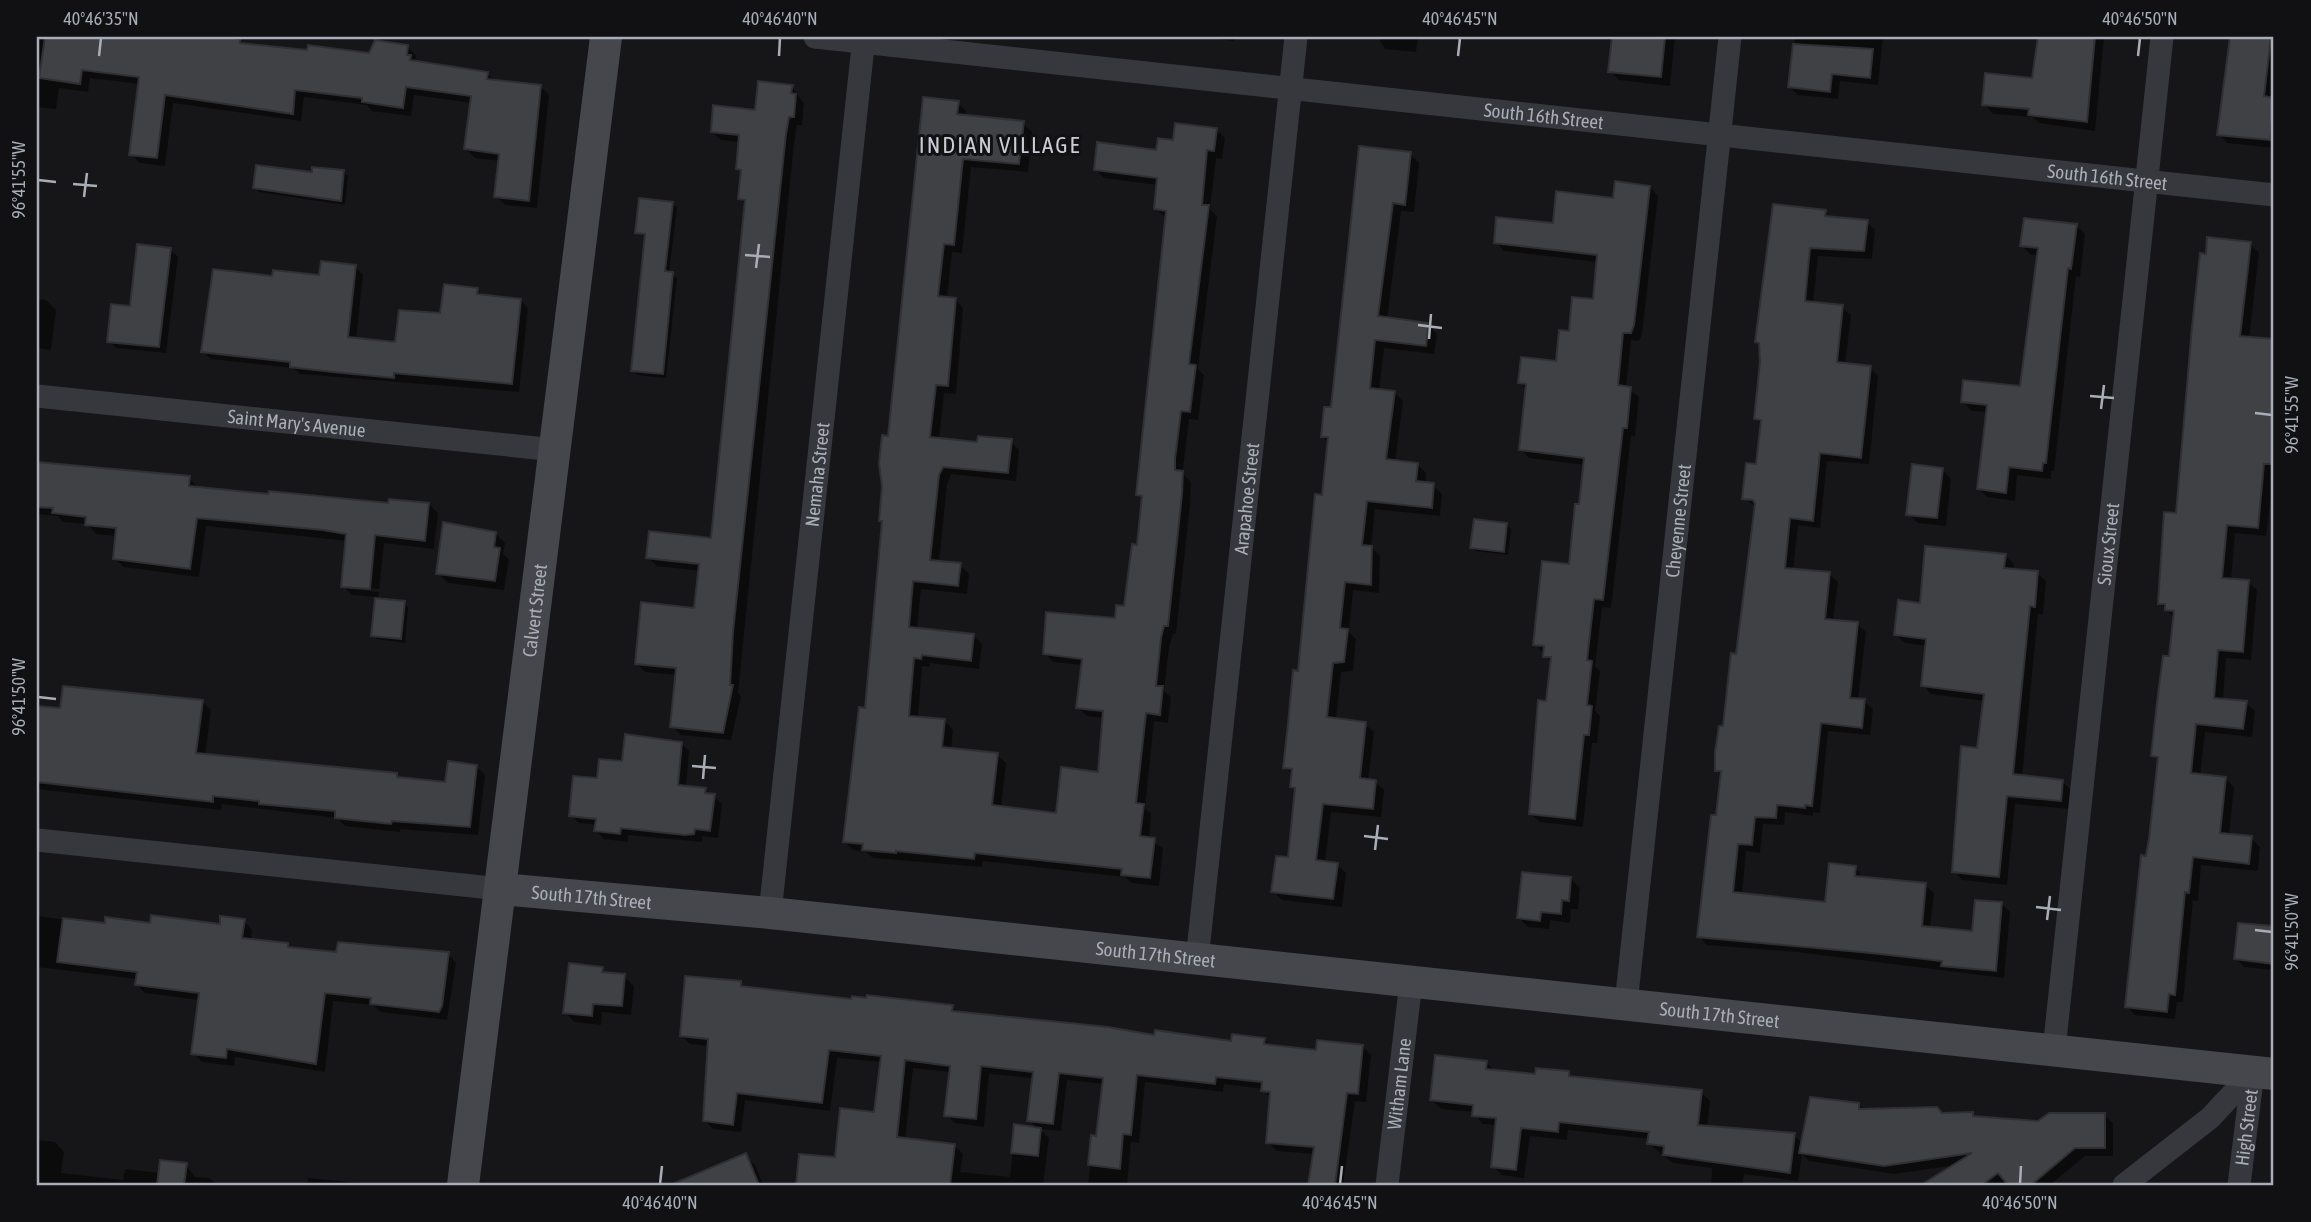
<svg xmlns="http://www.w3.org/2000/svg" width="2311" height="1222" font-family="'Asap Condensed',sans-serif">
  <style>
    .shadow { fill: #0007; fill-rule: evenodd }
    .building { fill: #404145; stroke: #303034; stroke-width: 2 }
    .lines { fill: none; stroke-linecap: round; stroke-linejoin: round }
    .street { stroke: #37383d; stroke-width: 23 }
    .secondary { stroke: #45474d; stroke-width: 32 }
    .ticks { fill: none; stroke: #a8adb8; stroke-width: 2.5 }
    .labels { text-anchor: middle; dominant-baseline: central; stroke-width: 6; stroke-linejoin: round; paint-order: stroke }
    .street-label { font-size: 19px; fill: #a8adb8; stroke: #111113 }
    .quarter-label { font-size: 23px; letter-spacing: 2px; fill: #c9ccd4; stroke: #111113 }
    .neatline { fill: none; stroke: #a8adb8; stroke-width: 2.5 }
    .ticks-label { font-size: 18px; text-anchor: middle; fill: #a8adb8 }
  </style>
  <rect width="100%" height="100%" fill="#161618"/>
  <g class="shadow">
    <polygon points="37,37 115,39 115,37 208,37 239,40 244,45 370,55 408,47 416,56 415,63 487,73 495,81 540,86 549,95 537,208 505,205 496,196 500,161 475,158 466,149 472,103 414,95 411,116 372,111 367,105 304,97 301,121 173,103 165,166 140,163 131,154 140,84 90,78 88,92 59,88 56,109 37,107"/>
    <polygon points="1202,37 1235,37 1234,41"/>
    <polygon points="1378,37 1418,37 1416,52 1385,49"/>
    <polygon points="1614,37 1675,37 1670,86 1619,80 1610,71"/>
    <polygon points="1795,37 1883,37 1878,85 1840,81 1838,99 1798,95 1790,87"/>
    <polygon points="2039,37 2104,37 2095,131 2039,123 2033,117 1993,114 1984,104 2033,80"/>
    <polygon points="2232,37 2274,37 2274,148 2227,143 2219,134"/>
    <polygon points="792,87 804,104 802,125 797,125 794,144 738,693 741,696 731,740 681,735 672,726 677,675 645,672 636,663 695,610 700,571 657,566 648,558 712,540 746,205 740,198 742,173 737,168 740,142 721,140 712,132 757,112"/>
    <polygon points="958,103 966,111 966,117 1023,123 1032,132 1028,172 971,167 962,253 952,252 947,298 955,299 963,308 956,394 944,393 939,440 979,444 1011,441 1019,450 1016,481 951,474 947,485 939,563 960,565 969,574 967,594 921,589 917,629 973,635 982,644 979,669 930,663 930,667 922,666 918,718 945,721 953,730 951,750 997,755 1006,763 1001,808 1058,815 1100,774 1104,718 1087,716 1078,708 1083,665 1053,662 1045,653 1117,620 1125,608 1138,547 1143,500 1138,494 1167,218 1155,209 1158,185 1104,178 1096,170 1158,152 1175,142 1216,130 1225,138 1222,159 1216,158 1210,209 1217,216 1198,369 1204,375 1198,420 1189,419 1183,469 1183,474 1191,482 1190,504 1176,634 1173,634 1169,647 1164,691 1171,697 1168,723 1154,721 1145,808 1151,814 1149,839 1163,848 1159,886 1132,883 1125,877 983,861 982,867 873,858 866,852 853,850 845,842 867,710 889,438"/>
    <polygon points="1361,148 1410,154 1419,163 1414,212 1401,211 1387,319 1428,325 1437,334 1434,354 1384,348 1379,391 1394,392 1403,401 1395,462 1417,464 1426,473 1425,484 1433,485 1442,494 1440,516 1375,509 1371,547 1380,556 1379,593 1353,590 1349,632 1356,639 1353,671 1341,672 1336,720 1365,724 1374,732 1368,781 1375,782 1384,790 1381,817 1331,812 1325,863 1337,865 1346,873 1342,907 1282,900 1273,891 1289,859 1296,791 1292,786 1293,775 1285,767 1323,497 1329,443 1322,436 1332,409"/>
    <polygon points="344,172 348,176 345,205 259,192 255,188 313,174"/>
    <polygon points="1650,187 1658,196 1642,334 1639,341 1631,340 1626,388 1639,397 1635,436 1631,436 1611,608 1602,607 1595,666 1600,671 1595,711 1600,716 1597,743 1592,743 1583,827 1540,822 1531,814 1552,663 1535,644 1570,566 1585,465 1529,458 1521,449 1527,390 1520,383 1557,363 1570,333 1594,301 1598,262 1504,251 1496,242 1554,225"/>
    <polygon points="673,204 677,208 669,273 677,278 666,378 637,375 632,370 646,237 637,232"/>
    <polygon points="1825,212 1831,218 1867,222 1875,230 1872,259 1818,256 1813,304 1842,307 1851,315 1845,365 1870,368 1878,376 1869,464 1827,461 1820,528 1798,525 1793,570 1829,574 1838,582 1833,621 1857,624 1866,632 1858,700 1864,701 1873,709 1870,735 1828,731 1820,813 1813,812 1813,816 1785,812 1784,825 1763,824 1760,853 1746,851 1742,895 1827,904 1855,867 1863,878 1925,885 1934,893 1930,928 1973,933 2002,904 2010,912 2004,978 1797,952 1707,945 1699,936 1722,776 1717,770 1737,656 1756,507 1744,498 1758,466 1762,425 1755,419 1761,362 1761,346 1757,342"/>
    <polygon points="2076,225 2085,234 2080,277 2076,276 2054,471 2051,471 2051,479 2017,475 2015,501 1987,497 1979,489 1988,412 1972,411 1963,402 2022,388 2039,255 2031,255 2022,246"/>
    <polygon points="2250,244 2259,253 2249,339 2274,341 2274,472 2266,536 2235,533 2231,580 2248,582 2257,590 2251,660 2226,658 2223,700 2246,703 2255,711 2252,737 2205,732 2200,776 2225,778 2234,787 2229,835 2251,838 2260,847 2258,871 2201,865 2198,901 2193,900 2183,1002 2177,1002 2175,1019 2135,1015 2126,1006 2159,761 2153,755 2175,618 2160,603 2177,515"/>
    <polygon points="170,250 178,257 166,353 116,348 109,341"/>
    <polygon points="355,267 363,275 356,340 397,344 477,290 484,297 520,300 528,308 519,392 300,374 293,368 211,359 203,352 274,278 321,276"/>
    <polygon points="37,299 46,300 56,310 51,350 37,348"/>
    <path d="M 37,463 L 189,478 L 198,488 L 390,505 L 429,504 L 438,513 L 434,549 L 384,543 L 378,600 L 404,603 L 408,607 L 405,643 L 377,639 L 373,635 L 377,597 L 352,595 L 343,586 L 347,541 L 206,526 L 199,577 L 124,567 L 114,558 L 117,536 L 96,534 L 87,524 L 63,522 L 58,516 L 37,514 ZM 350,586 L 379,589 L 379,592 L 350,589 Z"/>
    <polygon points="1942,469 1951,479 1946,526 1918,523 1908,514"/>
    <polygon points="1507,525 1511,529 1508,555 1476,551 1472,547"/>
    <polygon points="495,533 505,543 503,554 509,559 504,590 448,583 438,573"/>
    <polygon points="2005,555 2014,564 2013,570 2037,573 2046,581 2043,614 2038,614 2022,777 2062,781 2071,790 2069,809 2015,804 2007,885 1962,880 1954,871 1979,750 1985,701 1931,694 1923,685 1927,646 1905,643 1896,635 1922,605"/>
    <polygon points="202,701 211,710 205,756 396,775 400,779 447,784 476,766 485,775 478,835 400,829 400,832 345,826 337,818 222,804 221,810 37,789 37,708 62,710"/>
    <polygon points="681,743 689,751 686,787 705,789 722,804 718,838 702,836 702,842 628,835 628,842 604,839 596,831 597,825 579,823 571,815 599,780 623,763"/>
    <polygon points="1571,879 1580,888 1578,909 1571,909 1570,923 1550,920 1549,929 1528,927 1519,918"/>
    <polygon points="37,916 106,925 221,926 244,921 252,930 251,941 287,945 292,949 338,954 448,954 456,963 447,1020 381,1012 373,1005 333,1001 325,1072 235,1057 234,1066 202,1062 193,1053 200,1000 145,993 137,985 137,979 37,967"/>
    <polygon points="2240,925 2274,928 2274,970 2244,967 2236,959"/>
    <polygon points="602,969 608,974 624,976 634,986 631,1015 602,1012 601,1025 574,1022 565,1012"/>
    <path d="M 740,982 L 747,989 L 853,1001 L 952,1007 L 959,1013 L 1156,1037 L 1233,1043 L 1264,1039 L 1272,1047 L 1318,1052 L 1363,1047 L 1371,1055 L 1366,1102 L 1355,1101 L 1343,1185 L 1310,1185 L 1315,1154 L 1277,1151 L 1268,1142 L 1271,1099 L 1263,1089 L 1224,1084 L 1223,1092 L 1145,1082 L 1139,1143 L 1131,1142 L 1127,1185 L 1088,1185 L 1093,1137 L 1098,1138 L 1104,1084 L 1067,1080 L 1061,1131 L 1040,1129 L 1049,1138 L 1043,1185 L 798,1185 L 801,1155 L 836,1159 L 875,1114 L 882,1062 L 837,1058 L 830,1111 L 745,1100 L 741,1132 L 713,1129 L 704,1120 L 709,1046 L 690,1044 L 681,1035 ZM 913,1068 L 951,1072 L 946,1115 L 955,1123 L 984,1127 L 989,1074 L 1034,1078 L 1029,1120 L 1038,1129 L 1016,1126 L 1010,1177 L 960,1172 L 963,1154 L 954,1146 L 905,1140 Z"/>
    <polygon points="1486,1062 1495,1071 1537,1076 1568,1073 1574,1079 1701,1092 1710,1101 1707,1128 1794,1135 1802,1143 1859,1105 1864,1110 1972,1114 1976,1118 2039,1123 2104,1115 2113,1123 2113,1156 2085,1156 2050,1185 2010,1185 2007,1181 2002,1185 1924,1185 1957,1165 1894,1174 1809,1161 1802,1154 1798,1181 1744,1174 1742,1185 1711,1185 1712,1168 1673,1163 1649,1144 1650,1139 1568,1130 1567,1140 1530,1136 1524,1178 1502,1175 1493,1166 1497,1125 1482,1124 1474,1112 1441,1109 1432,1100"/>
    <polygon points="37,1140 55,1142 64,1152 61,1173 123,1180 125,1169 160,1173 186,1165 195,1177 209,1178 218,1185 37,1185"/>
    <polygon points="745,1155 755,1165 763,1185 703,1185 699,1175"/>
    <polygon points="308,1178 380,1185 307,1185"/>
  </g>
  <g class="building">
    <polygon points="45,37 226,37 240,39 240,43 307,50 308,45 369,53 375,40 408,45 407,55 411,55 410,60 488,72 487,79 541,85 529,201 494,197 499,154 464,149 471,96 406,87 403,108 362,102 362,98 295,90 293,114 165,95 157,158 129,155 139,77 82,70 80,84 39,78"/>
    <polygon points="1612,37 1665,37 1661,77 1608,72"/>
    <polygon points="2038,37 2095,37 2087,122 2028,115 2029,109 1982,105 1985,73 2032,78"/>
    <polygon points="2230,37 2271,37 2264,96 2274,98 2270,140 2217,135"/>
    <polygon points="1793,44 1873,49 1870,78 1832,74 1830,92 1788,87"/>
    <polygon points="758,81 793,85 791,93 796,94 794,117 789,117 786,134 733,632 730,685 733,685 723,733 670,727 676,668 635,664 641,602 694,608 699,564 646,558 649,531 711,538 745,200 738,199 741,170 736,169 739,135 711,132 713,105 755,110"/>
    <polygon points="923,97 959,101 957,114 1024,121 1019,164 963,159 954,245 944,244 938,296 956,298 948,386 936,385 930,437 977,442 978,436 1012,439 1008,473 943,467 939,475 930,560 961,563 958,586 913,581 909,627 974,634 971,661 922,655 921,659 914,658 909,716 945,719 942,747 998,753 992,805 1056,813 1061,767 1098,772 1103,711 1076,708 1082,659 1043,654 1046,612 1115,618 1116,605 1124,606 1132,544 1137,545 1142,496 1136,495 1166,211 1154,209 1157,178 1094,170 1097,142 1156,150 1158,138 1173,140 1175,123 1217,128 1214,151 1207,150 1202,205 1209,205 1189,364 1196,365 1190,412 1181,411 1175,459 1175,470 1183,471 1182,494 1168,626 1164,626 1161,638 1156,686 1163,686 1160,715 1146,713 1136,803 1144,804 1140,836 1155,838 1150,878 1121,875 1122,869 975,853 974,859 896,851 896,853 862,850 863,844 843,842 859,707 865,708 882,521 879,521 882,487 879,463 882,435 888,436"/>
    <polygon points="1359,146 1411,152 1405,205 1393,203 1378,316 1429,323 1426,346 1375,340 1370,388 1395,391 1386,459 1418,463 1416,481 1434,483 1432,508 1367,501 1362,545 1372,546 1371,585 1345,582 1340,628 1348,629 1344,662 1333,663 1327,717 1366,722 1360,778 1376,780 1373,809 1323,804 1316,860 1338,863 1333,899 1271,892 1276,856 1288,857 1295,788 1290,787 1292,769 1283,768 1288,724 1293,670 1298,671 1315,494 1322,495 1328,437 1321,437 1324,407 1331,407"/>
    <polygon points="256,165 312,172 312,167 344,170 341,201 253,188"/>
    <polygon points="1615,181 1650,186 1634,325 1631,333 1623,333 1618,385 1631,387 1627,428 1623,428 1603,600 1594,599 1587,660 1592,661 1587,705 1592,706 1589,735 1584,735 1575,819 1529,814 1538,700 1546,701 1551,657 1543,657 1544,646 1533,645 1542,561 1569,564 1575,504 1579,504 1584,458 1519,450 1526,384 1518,383 1521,357 1556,361 1559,330 1569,331 1572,297 1593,299 1597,255 1494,243 1496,217 1553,223 1556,191 1613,198"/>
    <polygon points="639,198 673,202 665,271 673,272 663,374 631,371 645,234 635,233"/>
    <polygon points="1773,204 1826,210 1825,216 1868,220 1864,251 1810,248 1805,301 1843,305 1837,362 1871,366 1861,458 1820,453 1813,521 1790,518 1785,568 1830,572 1825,619 1858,622 1850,698 1865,699 1862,728 1821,723 1812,806 1805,805 1805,808 1777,805 1776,818 1755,817 1752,845 1738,844 1733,892 1825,902 1829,863 1856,866 1855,876 1926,883 1922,926 1972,931 1975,900 2002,902 1996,971 1941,966 1942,961 1871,953 1697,937 1711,815 1716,815 1721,771 1715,771 1715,752 1719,726 1723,726 1731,653 1736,654 1755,504 1753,500 1742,499 1746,463 1756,464 1761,420 1754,419 1760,362 1759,343 1755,342"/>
    <polygon points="2024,218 2077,224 2071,269 2068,268 2046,463 2043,463 2042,471 2009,467 2006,493 1977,489 1987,405 1961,402 1963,380 2020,386 2038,248 2020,246"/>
    <polygon points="2207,237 2251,242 2240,336 2274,339 2274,464 2264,464 2258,528 2227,525 2222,578 2249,580 2243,652 2218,650 2214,698 2247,701 2243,729 2196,724 2191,773 2226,777 2220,833 2252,836 2249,864 2193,857 2189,893 2185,892 2175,995 2169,994 2167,1012 2125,1007 2141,855 2146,856 2149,839 2158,757 2151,756 2157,702 2163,656 2169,656 2174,611 2165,610 2165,604 2158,604 2164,512 2176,513 2192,327 2200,253 2206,254"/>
    <polygon points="137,244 171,248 159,347 107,342 111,304 130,306"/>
    <polygon points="321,261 356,265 348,337 395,342 399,310 440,313 444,284 478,288 477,294 521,299 512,384 394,373 394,378 333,372 290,367 290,362 201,352 213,269 272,276 273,270 319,275"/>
    <polygon points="37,462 190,476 189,486 268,494 269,491 388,503 389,499 429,503 425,541 375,535 370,589 341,587 346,534 323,530 197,518 190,569 113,559 116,528 85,525 86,517 52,513 53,508 37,507"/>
    <polygon points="1912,464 1943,468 1937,518 1906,515"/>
    <polygon points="1474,519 1507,523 1504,552 1470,548"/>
    <polygon points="443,522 496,532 494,547 500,548 495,581 436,574"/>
    <polygon points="1925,546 2006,554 2004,568 2038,571 2035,607 2030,606 2013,774 2063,780 2061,801 2007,796 1999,877 1952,872 1961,746 1977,748 1984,694 1921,686 1926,639 1894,635 1898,600 1920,603"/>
    <polygon points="375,598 405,601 401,639 371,636"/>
    <polygon points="63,686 203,700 196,753 397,773 397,777 445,782 448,761 477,765 470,827 392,821 391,824 335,818 335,811 259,804 259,801 213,796 213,802 37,782 37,706 60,708"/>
    <polygon points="625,734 682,742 678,785 706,788 705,793 715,794 710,831 695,829 694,834 685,835 621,828 620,834 594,831 596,819 569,816 573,776 597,778 599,759 622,761"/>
    <polygon points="1522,872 1571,877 1569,901 1562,900 1561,914 1541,912 1540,921 1517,918"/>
    <polygon points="151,915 220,924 220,916 245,919 242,938 288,943 288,947 336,952 338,942 449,952 442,1006 439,1012 370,1004 371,998 325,993 316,1064 227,1049 226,1058 191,1054 199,993 135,985 137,972 57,962 63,918 105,923 105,917 150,923"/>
    <polygon points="2238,923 2274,926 2274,964 2234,959"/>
    <polygon points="569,963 603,967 602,972 625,974 622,1006 593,1004 592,1016 563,1013"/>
    <polygon points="685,976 741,981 741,986 851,999 852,996 866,998 867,995 953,1005 952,1011 1108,1027 1154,1035 1155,1030 1231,1041 1232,1034 1265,1038 1264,1044 1316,1050 1317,1040 1363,1045 1358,1094 1347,1093 1335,1185 1308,1185 1314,1147 1266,1143 1270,1092 1261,1091 1262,1082 1216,1077 1215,1084 1137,1075 1131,1135 1123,1134 1120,1169 1088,1165 1091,1135 1096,1136 1103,1078 1059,1073 1053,1124 1027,1121 1033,1072 981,1066 976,1119 944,1116 950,1066 905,1060 897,1137 955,1144 950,1185 796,1185 799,1154 835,1157 840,1108 874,1112 881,1056 829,1050 822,1103 737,1093 733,1125 703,1121 708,1039 680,1036"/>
    <polygon points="1435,1055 1487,1061 1486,1069 1535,1074 1536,1068 1569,1071 1569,1076 1702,1090 1698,1125 1795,1133 1790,1173 1663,1155 1664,1146 1647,1144 1649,1132 1559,1122 1558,1132 1521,1128 1516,1170 1491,1167 1496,1118 1472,1116 1473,1105 1430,1100"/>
    <polygon points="1810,1097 1859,1103 1859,1109 1937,1107 1942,1113 1973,1112 1973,1116 2038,1121 2049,1113 2105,1113 2105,1148 2075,1148 2031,1185 2008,1185 1998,1173 1982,1185 1921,1185 1972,1153 1884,1166 1799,1153"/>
    <polygon points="1014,1124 1041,1128 1038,1156 1011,1153"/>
    <polygon points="746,1153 759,1185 670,1185"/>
    <polygon points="160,1160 187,1163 184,1185 157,1185"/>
  </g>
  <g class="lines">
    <g class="street">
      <path id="s1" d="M 815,37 L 2274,195"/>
      <path id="s2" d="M 37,396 L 555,450"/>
      <polyline points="37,840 501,889"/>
      <path id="s3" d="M 770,913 L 864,37"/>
      <path id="s4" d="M 1197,960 L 1296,37"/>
      <path id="s5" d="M 1626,1004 L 1730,37"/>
      <path id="s6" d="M 2054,1050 L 2162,37"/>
      <path id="s7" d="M 1387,1185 L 1411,982"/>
      <polyline points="2124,1185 2210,1118 2253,1072"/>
      <path id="s8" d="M 2239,1185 L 2253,1072"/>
    </g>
    <g class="secondary">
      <path id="s9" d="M 501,889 L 770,913 L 2274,1074"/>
      <path id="s10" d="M 463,1185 L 606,37"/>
    </g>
  </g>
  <path class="ticks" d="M 99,56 L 101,38M 779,56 L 780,38M 1458,56 L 1460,38M 2138,56 L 2140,38M 38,180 L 56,182M 73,184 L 97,186M 84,197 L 87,173M 745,255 L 770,257M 756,268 L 759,244M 1418,325 L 1442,328M 1429,339 L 1431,314M 2090,396 L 2114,398M 2101,409 L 2104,385M 2255,413 L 2272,415M 38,697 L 56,699M 692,766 L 716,768M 703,779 L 705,755M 1364,836 L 1388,839M 1375,850 L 1378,825M 2036,907 L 2061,910M 2047,920 L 2050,896M 2255,930 L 2272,932M 660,1184 L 662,1166M 1340,1184 L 1342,1166M 2020,1184 L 2021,1166"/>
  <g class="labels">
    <g class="street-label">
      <text stroke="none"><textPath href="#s1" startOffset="733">South 16th Street</textPath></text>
      <text stroke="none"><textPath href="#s1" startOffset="1300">South 16th Street</textPath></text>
      <text stroke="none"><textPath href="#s2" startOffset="261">Saint Mary's Avenue</textPath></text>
      <text stroke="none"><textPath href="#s3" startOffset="441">Nemaha Street</textPath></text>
      <text stroke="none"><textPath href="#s4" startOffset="464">Arapahoe Street</textPath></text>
      <text stroke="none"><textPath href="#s5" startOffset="486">Cheyenne Street</textPath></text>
      <text stroke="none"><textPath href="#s6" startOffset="509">Sioux Street</textPath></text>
      <text stroke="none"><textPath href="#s10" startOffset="579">Calvert Street</textPath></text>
      <text stroke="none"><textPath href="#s9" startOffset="91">South 17th Street</textPath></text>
      <text stroke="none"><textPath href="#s9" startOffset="658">South 17th Street</textPath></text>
      <text stroke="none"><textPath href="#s9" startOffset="1225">South 17th Street</textPath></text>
      <text stroke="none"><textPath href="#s7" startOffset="102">Witham Lane</textPath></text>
      <text stroke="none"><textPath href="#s8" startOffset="58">High Street</textPath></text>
    </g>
    <g class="quarter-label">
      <text x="1000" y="145">INDIAN VILLAGE</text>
    </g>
  </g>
  <rect width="2311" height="1222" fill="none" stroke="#111113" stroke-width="77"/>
  <rect x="38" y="38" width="2234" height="1146" class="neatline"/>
  <g class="ticks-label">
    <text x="101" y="25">40°46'35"N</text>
    <text x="780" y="25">40°46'40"N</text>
    <text x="1460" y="25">40°46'45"N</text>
    <text x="2140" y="25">40°46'50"N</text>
    <text transform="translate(19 180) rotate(-90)" y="6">96°41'55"W</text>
    <text transform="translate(2292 415) rotate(-90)" y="6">96°41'55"W</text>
    <text transform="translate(19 697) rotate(-90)" y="6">96°41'50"W</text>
    <text transform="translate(2292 932) rotate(-90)" y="6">96°41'50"W</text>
    <text x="660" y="1209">40°46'40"N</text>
    <text x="1340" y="1209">40°46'45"N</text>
    <text x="2020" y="1209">40°46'50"N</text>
  </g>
</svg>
